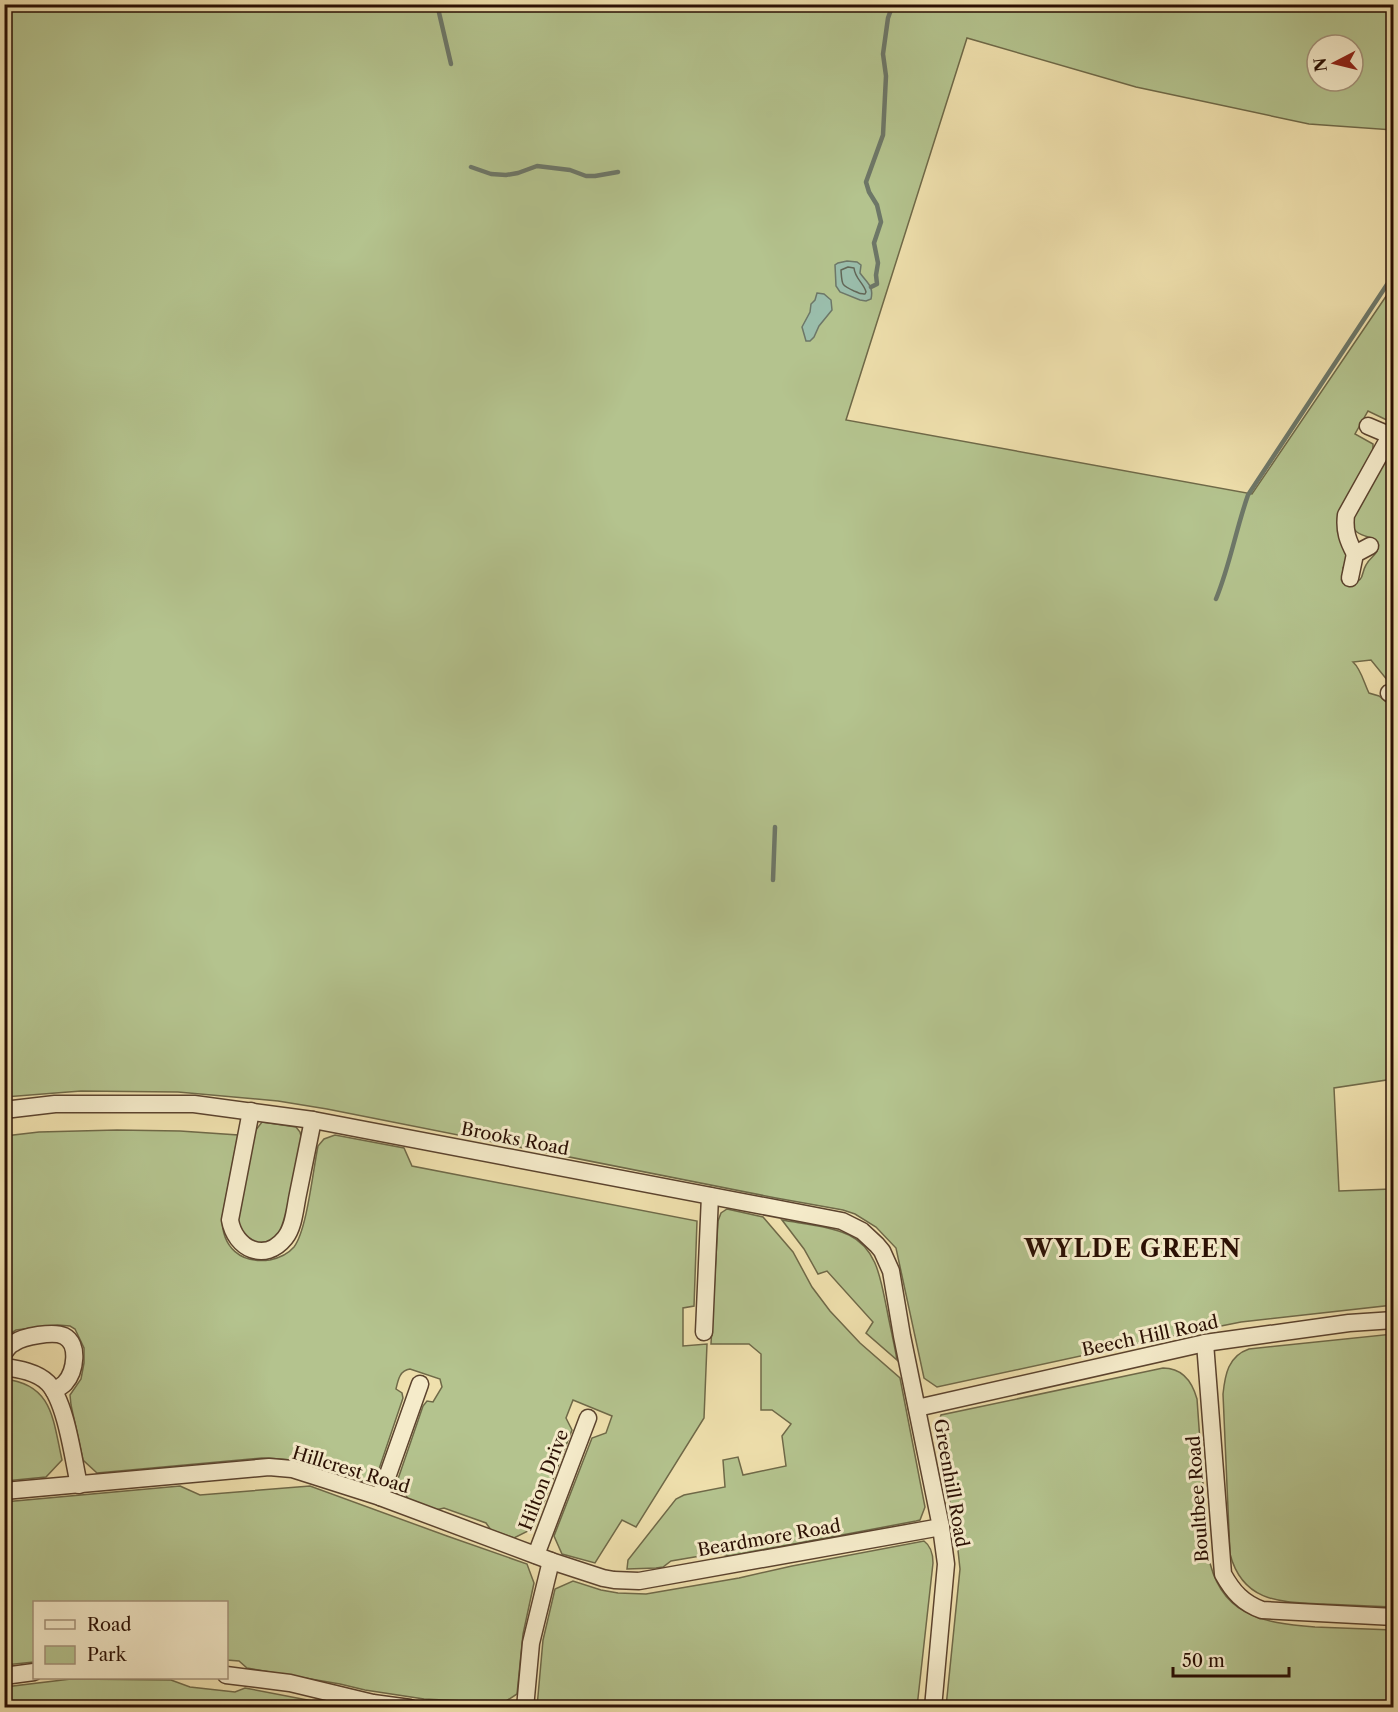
<svg xmlns="http://www.w3.org/2000/svg" width="1398" height="1712" font-family="'Libre Caslon Text',serif">
  <style>
    .green { fill: #b4c38e; stroke: #6f6948; stroke-width: 1.5; fill-rule: evenodd }
    .water { fill: #9abdab; stroke: #6d7768; stroke-width: 1.5 }
    .lines { fill: none; stroke-linecap: round; stroke-linejoin: round }
    .shore { stroke: #626657; stroke-width: 1.5 }
    .stream { stroke: #6d7768; stroke-width: 4.5 }
    .minor-casing { stroke: #5b432e; stroke-width: 19 }
    .minor { stroke: #f5ebca; stroke-width: 16 }
    .labels { text-anchor: middle; dominant-baseline: central; stroke-width: 6; stroke-linejoin: round; paint-order: stroke }
    .street-label { font-size: 18px; fill: #2a0f03; stroke: #f5ebca }
    .district-label { font-size: 24px; font-weight: bold; letter-spacing: 1.5px; fill: #2a0f03; stroke: #f5ebca }
  </style>
  <rect width="100%" height="100%" fill="#efe0ad"/>
  <filter id="stains"><feTurbulence type="fractalNoise" baseFrequency=".00333" numOctaves="4"/><feColorMatrix values="0 0 0 0 .2 0 0 0 0 .09 0 0 0 0 .02 0 0 0 .5 -.17"/></filter>
  <radialGradient id="worn" r=".72"><stop offset=".6" stop-color="#630" stop-opacity="0"/><stop offset="1" stop-color="#630" stop-opacity=".3"/></radialGradient>
  <g class="green">
    <path d="M 5,5 L 1393,5 L 1393,130 L 1309,124 L 1136,87 L 967,38 L 846,420 L 1252,494 L 1393,286 L 1393,423 L 1368,411 L 1355,434 L 1373,444 L 1373,450 L 1370,456 L 1372,459 C 1361,476 1338,506 1339,526 C 1339,538 1346,547 1348,558 L 1343,568 L 1344,578 L 1351,583 C 1366,580 1360,575 1366,565 C 1372,553 1383,555 1374,539 C 1363,535 1352,534 1351,520 L 1385,460 L 1393,453 L 1393,685 L 1388,681 L 1371,660 L 1353,662 C 1361,669 1364,683 1369,693 L 1379,696 L 1393,707 L 1393,1079 L 1334,1088 L 1339,1191 L 1391,1189 L 1391,1171 L 1393,1171 L 1393,1305 L 1241,1322 L 1191,1332 L 937,1387 L 924,1378 L 896,1248 L 876,1227 L 855,1214 L 843,1210 L 776,1198 L 327,1109 L 278,1101 L 178,1092 L 81,1091 L 5,1097 ZM 1317,45 L 1353,45 L 1353,81 L 1317,81 Z"/>
    <polygon points="262,1122 296,1127 300,1132 302,1140 287,1224 275,1241 254,1243 243,1235 237,1221 255,1131"/>
    <path d="M 117,1130 L 180,1131 L 238,1135 L 222,1218 C 222,1247 240,1264 270,1260 C 279,1258 288,1254 294,1247 C 307,1230 313,1170 318,1146 L 324,1139 L 335,1135 L 404,1148 L 412,1166 L 697,1221 L 694,1306 L 683,1308 L 683,1346 L 707,1344 L 704,1418 L 636,1527 L 622,1520 L 595,1563 L 562,1554 L 554,1536 L 592,1438 L 606,1433 L 612,1416 L 573,1400 L 566,1418 L 572,1430 L 534,1528 L 514,1538 L 491,1530 L 486,1523 L 444,1508 L 436,1510 L 408,1499 L 398,1479 L 423,1406 L 427,1401 L 433,1402 L 442,1387 L 440,1379 L 410,1369 C 400,1370 398,1380 396,1389 L 402,1393 L 403,1398 L 377,1475 L 360,1482 C 326,1469 300,1458 262,1458 L 97,1473 L 83,1460 L 71,1405 L 70,1395 L 81,1379 L 84,1363 L 84,1348 L 75,1329 L 70,1326 L 58,1325 L 16,1330 L 5,1337 L 5,1136 L 39,1132 Z"/>
    <polygon points="727,1209 763,1217 793,1252 812,1287 830,1311 860,1343 900,1378 925,1507 920,1520 916,1521 730,1556 718,1553 671,1561 663,1567 656,1568 627,1569 628,1560 676,1499 684,1495 725,1487 723,1460 738,1457 743,1475 786,1466 782,1436 791,1424 772,1410 761,1410 761,1354 749,1344 711,1344 718,1221 721,1213"/>
    <path d="M 782,1220 C 804,1224 829,1226 849,1235 C 878,1249 881,1282 887,1310 C 890,1326 894,1343 897,1360 L 866,1333 L 873,1322 L 827,1271 L 818,1274 L 804,1249 Z"/>
    <path d="M 1393,1334 L 1393,1607 C 1370,1606 1347,1605 1323,1604 C 1281,1602 1243,1603 1230,1554 L 1223,1394 C 1225,1375 1228,1356 1249,1349 Z"/>
    <path d="M 1163,1368 C 1182,1368 1192,1381 1197,1399 L 1208,1554 C 1219,1615 1261,1623 1315,1627 C 1341,1628 1367,1629 1393,1630 L 1393,1707 L 946,1707 L 960,1569 L 956,1532 L 936,1430 L 941,1415 Z"/>
    <path d="M 4,1379 C 53,1384 53,1420 62,1460 L 46,1477 L 5,1481 Z"/>
    <polygon points="180,1486 200,1495 310,1486 447,1536 527,1564 534,1583 523,1634 517,1694 503,1703 424,1699 365,1690 340,1684 247,1668 239,1661 227,1660 226,1602 34,1602 34,1662 5,1665 4,1502"/>
    <path d="M 924,1541 C 931,1546 933,1555 933,1563 L 917,1707 L 537,1707 L 543,1640 L 555,1589 L 573,1581 L 601,1590 L 618,1593 L 646,1594 L 739,1578 L 792,1566 Z"/>
    <polygon points="71,1679 171,1680 190,1687 235,1692 245,1688 344,1707 5,1707 5,1687"/>
  </g>
  <g class="water">
    <path d="M 847,261 L 857,262 L 861,265 L 860,273 C 867,283 874,286 871,299 L 866,301 L 860,300 L 840,292 L 836,286 L 835,265 L 838,263 Z"/>
    <polygon points="817,293 824,294 831,300 832,310 819,326 814,337 810,341 806,341 802,327 810,312 811,304 815,300"/>
  </g>
  <g class="lines">
    <path class="shore" d="M 848,267 L 854,268 C 855,279 864,283 866,292 L 865,294 C 855,293 863,294 854,291 C 841,285 842,285 841,270 Z"/>
    <g class="stream">
      <polyline points="437,4 451,64"/>
      <polyline points="471,167 491,174 506,175 518,173 537,166 570,170 586,176 595,176 618,172"/>
      <polyline points="871,287 877,284 876,275 878,263 874,243 881,222 877,205 869,192 866,182 883,135 886,76 883,54 888,18 893,4"/>
      <path d="M 1216,599 C 1230,565 1236,529 1248,495 L 1394,274"/>
      <polyline points="773,880 775,827"/>
    </g>
    <g class="minor-casing">
      <g id="minor">
        <polyline points="1368,426 1394,437"/>
        <path d="M 1355,554 C 1348,541 1344,531 1346,515 L 1390,436"/>
        <polyline points="1350,578 1355,554 1370,546"/>
        <polyline points="1389,693 1394,696"/>
        <polyline points="4,1110 55,1104 194,1104 313,1120 842,1221 862,1231 877,1245 882,1251 891,1271 902,1336 941,1527 946,1564 933,1708"/>
        <path d="M 251,1111 L 230,1220 C 235,1249 265,1263 285,1238 C 294,1227 295,1208 298,1194 C 303,1169 308,1145 313,1120"/>
        <polyline points="704,1332 710,1196"/>
        <path d="M 1205,1343 L 1223,1574 C 1233,1592 1243,1603 1262,1610 L 1394,1617"/>
        <path d="M 4,1353 C 7,1349 9,1345 14,1343 C 23,1336 54,1331 64,1336 C 80,1344 75,1372 65,1383 C 62,1386 57,1389 54,1391"/>
        <path d="M 4,1367 C 19,1369 37,1372 48,1383 C 66,1402 73,1458 79,1485"/>
        <polyline points="917,1408 1205,1343 1349,1323 1394,1320"/>
        <polyline points="4,1491 269,1467 292,1469 380,1497 551,1561 603,1578 614,1580 639,1581 941,1527"/>
        <polyline points="380,1497 420,1384"/>
        <polyline points="536,1555 588,1418"/>
        <polyline points="226,1675 290,1683 373,1703 410,1708"/>
        <polyline points="4,1676 34,1672"/>
        <polyline points="525,1708 531,1643 551,1561"/>
      </g>
    </g>
    <use href="#minor" class="minor"/>
  </g>
  <g class="labels">
    <g class="street-label">
      <text transform="translate(515 1139) rotate(11)">Brooks Road</text>
      <text transform="translate(1150 1336) rotate(-12)">Beech Hill Road</text>
      <text transform="translate(351 1470) rotate(17)">Hillcrest Road</text>
      <text transform="translate(544 1480) rotate(-69)">Hilton Drive</text>
      <text transform="translate(951 1483) rotate(80)">Greenhill Road</text>
      <text transform="translate(1198 1499) rotate(-94)">Boultbee Road</text>
      <text transform="translate(769 1538) rotate(-10)">Beardmore Road</text>
    </g>
    <g class="district-label">
      <text x="1133" y="1248">WYLDE GREEN</text>
    </g>
  </g>
  <rect width="1398" height="1712" fill="none" stroke="#efe0ad" stroke-width="24"/>
  <rect x="6" y="6" width="1386" height="1700" fill="none" stroke="#2a0f03" stroke-width="3"/>
  <rect x="12" y="12" width="1374" height="1688" fill="none" stroke="#2a0f03" stroke-width="1.5"/>
  <rect x="33" y="1601" width="195" height="78" fill="#f5ebca" stroke="#a4937a" stroke-width="1.5"/>
  <rect x="45" y="1620" width="30" height="9" fill="#f5ebca" stroke="#a4937a" stroke-width="1.5"/>
  <text x="87" y="1631" font-size="18" fill="#2a0f03">Road</text>
  <rect x="45" y="1646" width="30" height="18" fill="#b4c38e" stroke="#a4937a" stroke-width="1.5"/>
  <text x="87" y="1661" font-size="18" fill="#2a0f03">Park</text>
  <g transform="translate(1335 63) rotate(263)"><circle r="28" fill="#f5ebca" stroke="#a4937a" stroke-width="1.5"/>
  <path d="M0-4.5L10 22L0 15L-10 22Z" fill="#8f2418"/>
  <text y="-9" font-size="16" font-weight="bold" text-anchor="middle" fill="#2a0f03">N</text>
  </g>
  <path d="M1173 1667v9h116v-9" fill="none" stroke="#2a0f03" stroke-width="3"/>
  <text x="1182" y="1667" font-size="18" fill="#2a0f03" stroke="#f5ebca" stroke-width="4.5" paint-order="stroke">50 m</text>
  <rect width="100%" height="100%" filter="url(#stains)"/>
  <rect width="100%" height="100%" fill="url(#worn)"/>
</svg>
